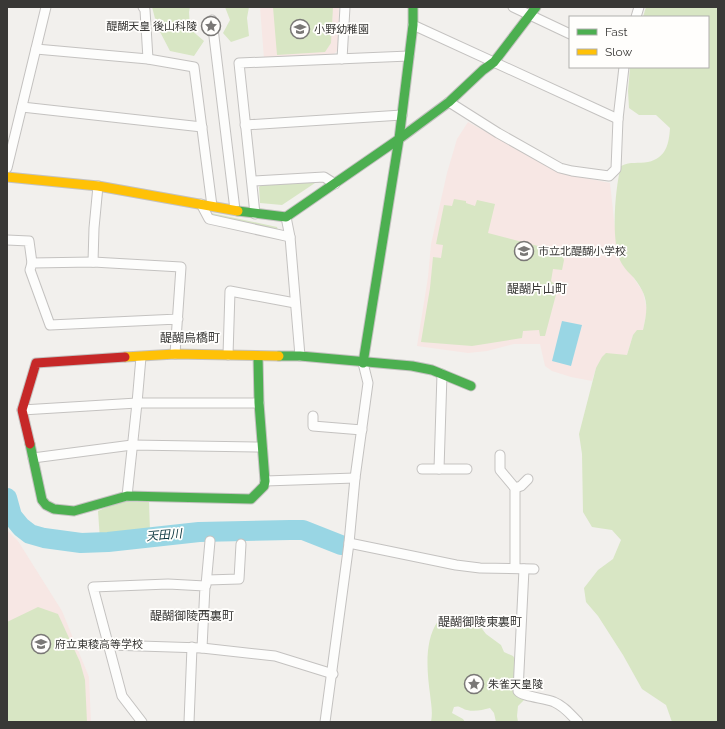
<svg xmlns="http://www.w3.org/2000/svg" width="725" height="729" font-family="Raleway,'Noto Sans JP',sans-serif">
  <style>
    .education { fill: #f7e7e4 }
    .green { fill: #d8e6c4 }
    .water { fill: #99d6e4 }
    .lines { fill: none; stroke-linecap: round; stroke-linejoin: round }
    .river { stroke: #99d6e4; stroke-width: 20 }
    .street-casing { stroke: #c4c2c0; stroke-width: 11 }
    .fast-casing { stroke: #c4c2c0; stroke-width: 11 }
    .slow-casing { stroke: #c4c2c0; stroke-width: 11 }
    .jam-casing { stroke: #c4c2c0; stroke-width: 11 }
    .street { stroke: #fdfdfc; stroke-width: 9 }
    .fast { stroke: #4caf50; stroke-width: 9 }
    .slow { stroke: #ffc107; stroke-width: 9 }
    .jam { stroke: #c62828; stroke-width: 9 }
    .labels { text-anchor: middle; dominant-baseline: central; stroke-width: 3.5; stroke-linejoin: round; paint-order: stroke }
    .poi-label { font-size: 11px; fill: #393836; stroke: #fffefc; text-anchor: start }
    .neighbourhood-label { font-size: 12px; fill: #393836; stroke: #fffefc }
    .water-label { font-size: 12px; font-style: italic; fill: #08343d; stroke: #fffefc }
  </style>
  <rect width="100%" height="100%" fill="#f2f0ed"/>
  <g class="education">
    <polygon points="260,7 339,7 338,50 332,56 264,59"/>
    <polygon points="468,122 562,173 610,183 617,247 635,280 643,292 647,310 643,330 633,335 627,355 596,368 592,381 571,377 552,371 545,366 540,344 514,344 487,351 468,353 417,346 428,277 431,244 447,173 457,139"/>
    <polygon points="7,530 18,541 62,611 89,677 91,722 7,722"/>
  </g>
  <g class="green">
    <polygon points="152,7 190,7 189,12 190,29 204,41 194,56 170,51 157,26"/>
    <polygon points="225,7 249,7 247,18 249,36 231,42 223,33 230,20"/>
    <polygon points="273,7 333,7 331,43 325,52 277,55"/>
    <path d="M 646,7 L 718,7 L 718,722 L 672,722 L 666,705 L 642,689 L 623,655 L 598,616 L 586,602 L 584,588 L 598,570 L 613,559 L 621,540 L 612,530 L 592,527 L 583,512 L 582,454 L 579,434 L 596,368 L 602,357 L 606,353 L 627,355 L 633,335 L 637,330 L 643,330 C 648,308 649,297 634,278 C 630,274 625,269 622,264 C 610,245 615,188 621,166 C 631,161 638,164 648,162 C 666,158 669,144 670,128 L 656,115 L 639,115 L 629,108 L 628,91 L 630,67 L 708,67 L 708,17 L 643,17 Z"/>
    <polygon points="318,181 282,205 260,203 259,187 261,185"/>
    <polygon points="454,199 466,201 466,203 475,206 477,200 495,204 488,233 561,252 564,260 562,270 553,269 551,281 558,287 545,336 540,336 539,330 523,331 522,338 472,346 421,342 430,288 433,257 441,258 443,245 436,244 444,205 452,206"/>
    <polygon points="211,213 277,227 278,230 211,216 210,214"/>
    <polygon points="125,502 149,502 150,531 100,540 98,511 114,504"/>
    <polygon points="38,607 58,614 80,662 85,680 87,722 7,722 7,622"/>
    <path d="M 453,617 L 477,622 L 486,634 L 501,645 L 504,652 L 513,656 L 518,663 L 521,689 L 524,695 L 524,700 L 518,706 L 517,716 L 518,722 L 496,722 L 494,713 L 490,708 C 482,710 475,712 467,710 C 462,709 460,705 454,707 L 452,713 L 463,719 L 465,722 L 431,722 C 433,712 431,704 430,694 C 427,671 424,641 438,621 Z"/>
  </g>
  <polygon class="water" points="562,321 582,325 571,366 552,361"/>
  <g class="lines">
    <polyline class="river" points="7,498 12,516 21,527 30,534 44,538 81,543 108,542 199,532 290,530 303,530 341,545"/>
    <g class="street-casing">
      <g id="street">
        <polyline points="143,7 145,10 148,59"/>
        <polyline points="513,7 570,34"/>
        <polyline points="636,17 639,7"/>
        <polyline points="212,20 235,210"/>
        <polyline points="413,25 618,119"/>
        <polyline points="36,49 148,59 194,67 212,206"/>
        <polyline points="342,59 345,7"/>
        <polyline points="449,102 498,133 560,168 572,171 609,176 616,169 618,119 624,67"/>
        <polyline points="22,107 202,127"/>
        <polyline points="245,125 402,115"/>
        <polyline points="7,168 46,7"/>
        <polyline points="252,181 324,177 335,184"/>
        <polyline points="201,204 209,219 290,237"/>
        <polyline points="255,214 239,63 409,56"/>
        <polyline points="286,217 290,237 300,356"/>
        <polyline points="7,240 29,241 32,263"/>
        <polyline points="93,262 94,228 98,186"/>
        <polyline points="175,354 181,267 93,262 32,263 30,270 50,325 178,319"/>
        <polyline points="228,355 230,291 295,303"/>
        <polyline points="22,410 137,403 259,403"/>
        <polyline points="313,416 313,426 362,430"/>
        <polyline points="500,455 500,470 515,488 515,568"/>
        <polyline points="33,458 132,445 262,447"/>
        <polyline points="422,469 467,469"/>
        <polyline points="439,469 442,374"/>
        <polyline points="265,481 355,478"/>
        <polyline points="515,488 521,486 528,479"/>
        <polyline points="127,496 137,403 141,357"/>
        <polyline points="349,543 456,565 480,568 534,569"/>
        <path d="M 524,569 L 518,691 C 523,697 545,698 554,702 C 564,706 570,714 578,722"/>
        <polyline points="207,580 239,579 241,544"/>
        <polyline points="206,585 210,541"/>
        <polyline points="109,645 202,648 275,656 333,674"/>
        <polyline points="142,722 122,696 93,587 168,584 205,586 202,648"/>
        <polyline points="189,722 192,647"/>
        <polyline points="325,722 349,543 355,478 368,383 363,363"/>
      </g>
    </g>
    <g class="fast-casing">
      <g id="fast">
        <polyline points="238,211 286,217 399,139 449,102 483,70 494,62 536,7"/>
        <polyline points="279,356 300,356 412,366 432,370 471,386"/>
        <polyline points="363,363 399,139 413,25 413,7"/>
        <polyline points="30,444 42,500 46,505 54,509 74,511 127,496 251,499 264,486 265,481 259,403 258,356"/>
      </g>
    </g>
    <g class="slow-casing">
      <g id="slow">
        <polyline points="7,177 98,186 238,211"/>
        <polyline points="125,357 175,354 279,356"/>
      </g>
    </g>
    <g class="jam-casing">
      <polyline id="jam" points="30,444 22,410 36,363 125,357"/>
    </g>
    <use href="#street" class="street"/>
    <use href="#fast" class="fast"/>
    <use href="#slow" class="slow"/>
    <use href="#jam" class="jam"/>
  </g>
  <defs>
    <g id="sight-ring" transform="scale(1)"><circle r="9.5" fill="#fffefc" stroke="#7a7876" stroke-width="1.5"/><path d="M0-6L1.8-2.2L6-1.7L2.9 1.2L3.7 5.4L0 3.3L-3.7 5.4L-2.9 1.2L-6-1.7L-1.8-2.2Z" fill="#7a7876"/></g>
    <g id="school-ring" transform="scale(1)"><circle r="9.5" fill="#fffefc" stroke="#7a7876" stroke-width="1.5"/><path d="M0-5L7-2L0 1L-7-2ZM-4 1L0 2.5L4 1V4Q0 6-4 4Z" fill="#7a7876"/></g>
  </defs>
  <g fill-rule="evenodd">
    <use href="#sight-ring" x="211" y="26"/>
    <use href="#school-ring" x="300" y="29"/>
    <use href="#school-ring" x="524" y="251"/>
    <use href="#school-ring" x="41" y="644"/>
    <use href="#sight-ring" x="474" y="684"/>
  </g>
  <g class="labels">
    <g class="poi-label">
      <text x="197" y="26" text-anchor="end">醍醐天皇 後山科陵</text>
      <text x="314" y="29">小野幼稚園</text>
      <text x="538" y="251">市立北醍醐小学校</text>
      <text x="55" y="644">府立東稜高等学校</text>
      <text x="488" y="684">朱雀天皇陵</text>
    </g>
    <g class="neighbourhood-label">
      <text x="537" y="289">醍醐片山町</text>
      <text x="190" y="338">醍醐烏橋町</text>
      <text x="192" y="616">醍醐御陵西裏町</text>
      <text x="480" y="622">醍醐御陵東裏町</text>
    </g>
    <g class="water-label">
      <text transform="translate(164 535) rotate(-5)">天田川</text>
    </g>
  </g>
  <rect width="725" height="729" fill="none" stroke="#393836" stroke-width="16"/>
  <rect x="569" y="16" width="140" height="52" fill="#fffefc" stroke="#b0afad"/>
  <rect x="577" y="29" width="20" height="6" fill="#4caf50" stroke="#b0afad"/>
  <text x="605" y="36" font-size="12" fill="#393836">Fast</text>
  <rect x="577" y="49" width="20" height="6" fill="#ffc107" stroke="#b0afad"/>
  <text x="605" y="56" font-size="12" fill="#393836">Slow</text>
</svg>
